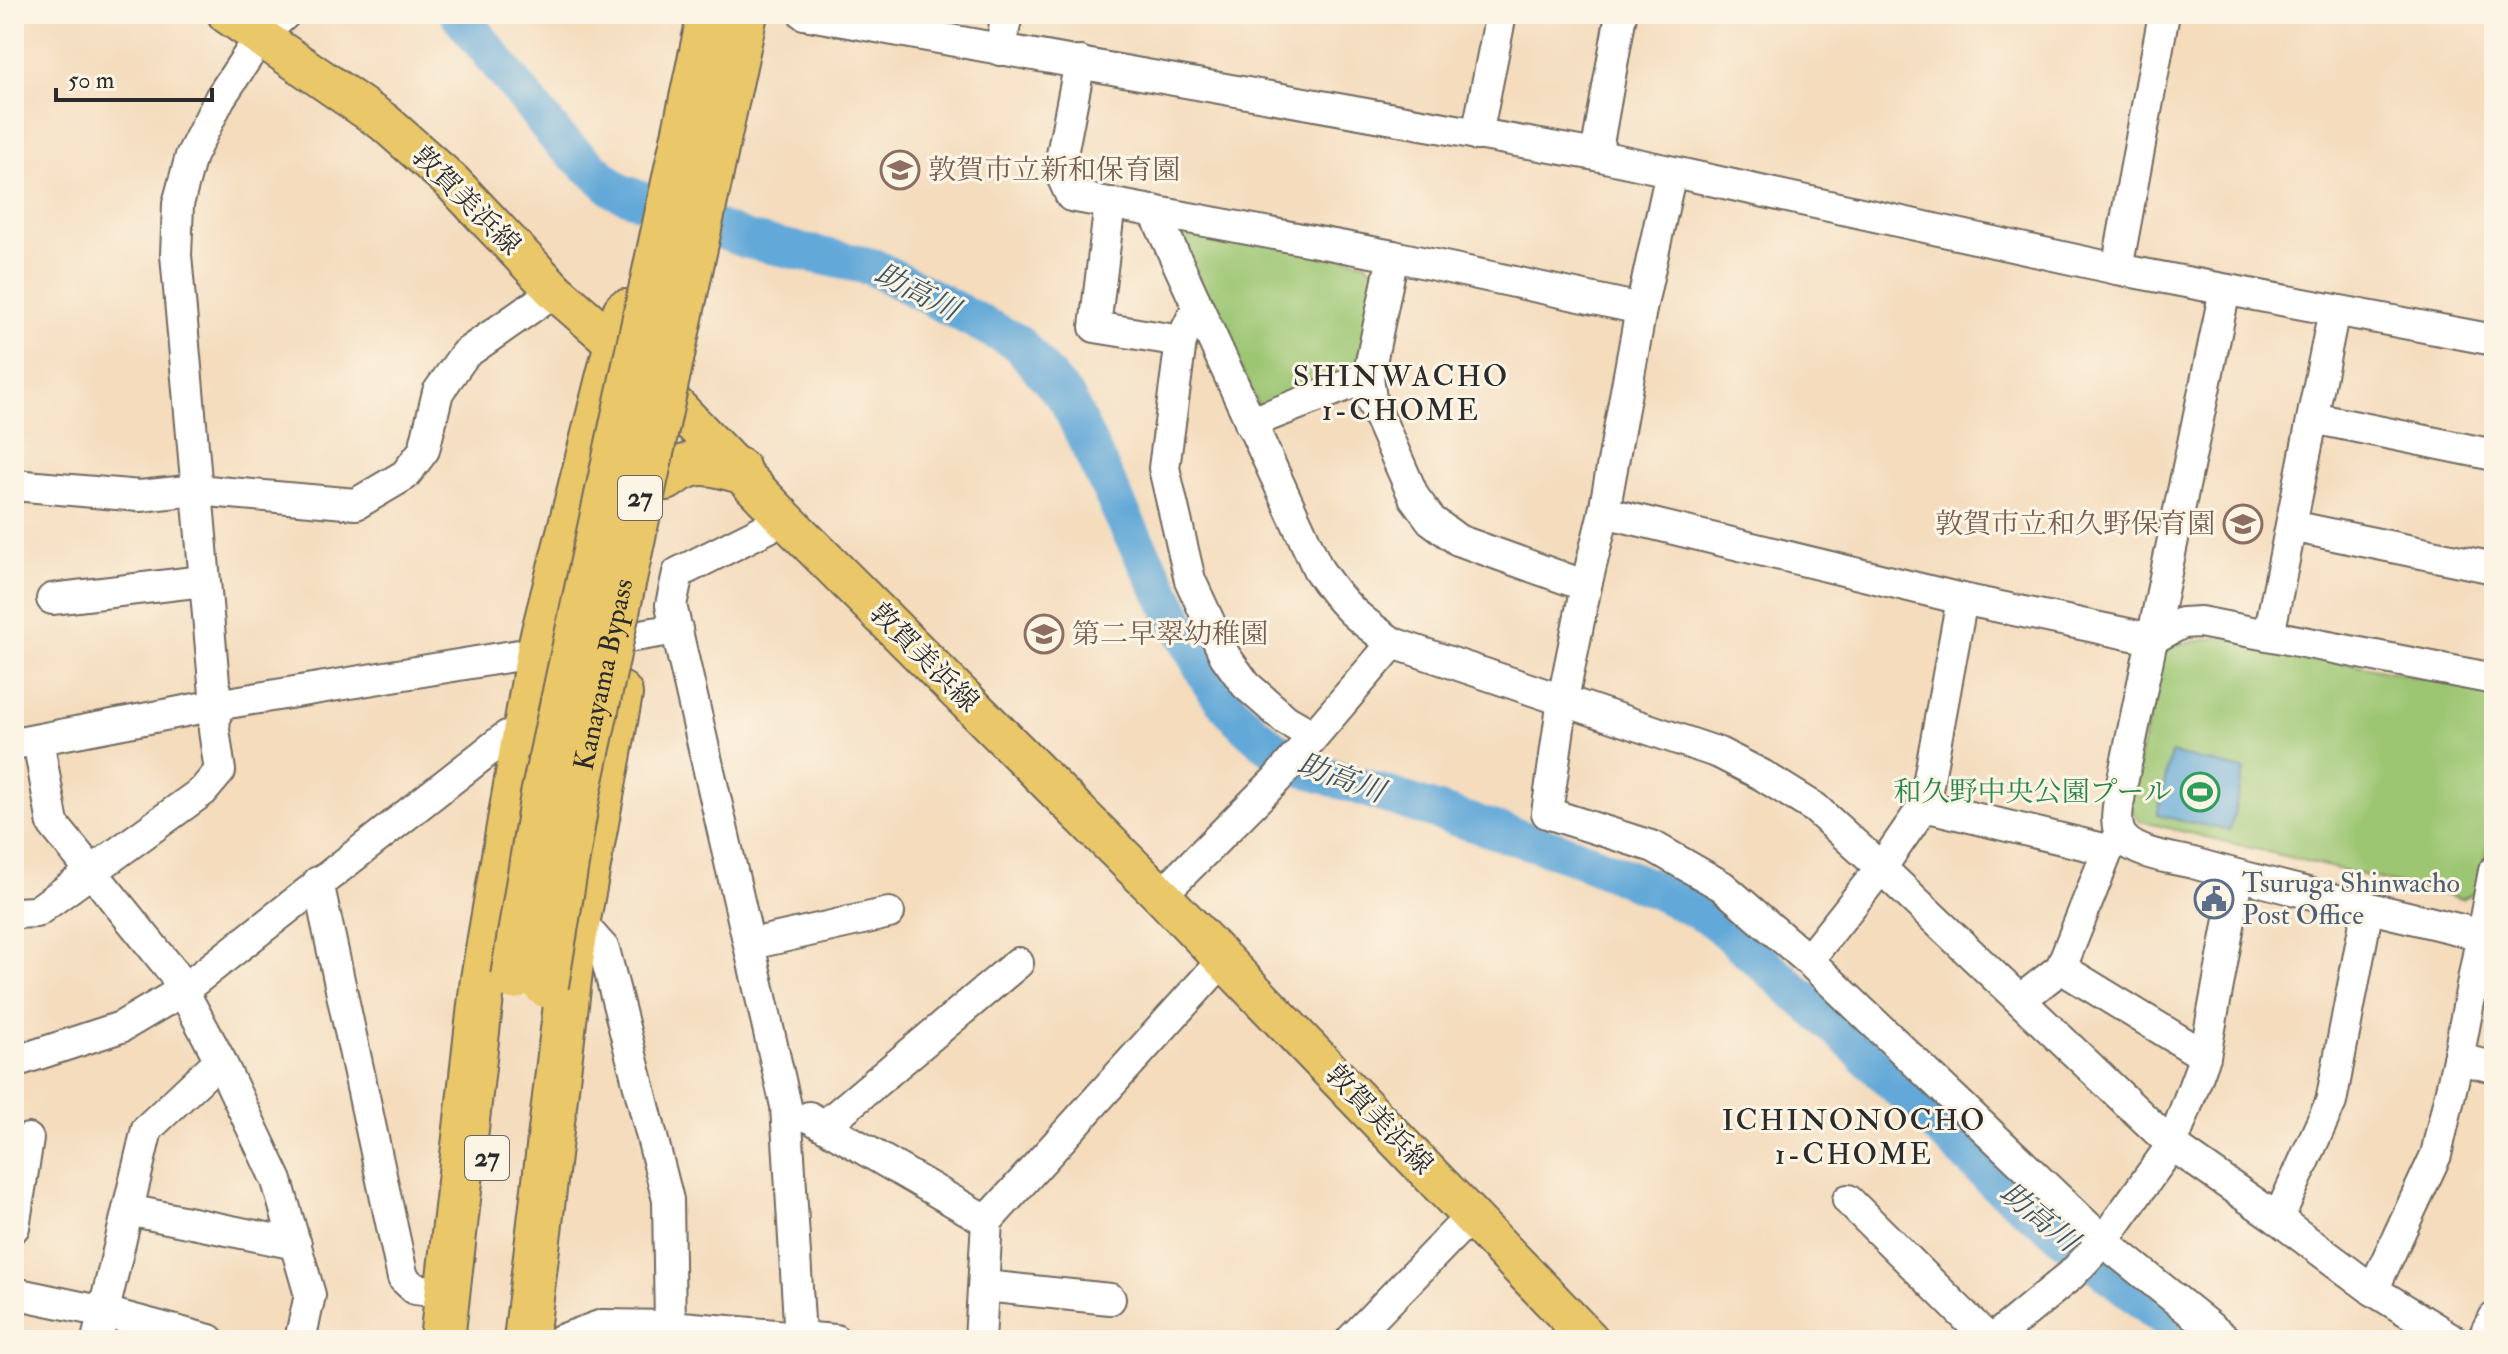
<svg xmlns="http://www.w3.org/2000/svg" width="2508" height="1354" font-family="'IM FELL Double Pica','Noto Serif JP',serif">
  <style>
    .green { fill: #9cc672; stroke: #64784e; stroke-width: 2 }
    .water { fill: #62a8d8; stroke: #466a82; stroke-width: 2 }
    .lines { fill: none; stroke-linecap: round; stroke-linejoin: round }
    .river { stroke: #62a8d8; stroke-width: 38 }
    .minor-casing { stroke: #71695e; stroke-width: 34 }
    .major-casing { stroke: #71695e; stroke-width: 42 }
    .highway-casing { stroke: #71695e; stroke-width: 48 }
    .minor { stroke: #fff; stroke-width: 30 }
    .major { stroke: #eac769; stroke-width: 38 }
    .highway { stroke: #eac769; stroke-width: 44 }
    .highway-bridge-casing { stroke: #71695e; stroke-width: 48; stroke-linecap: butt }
    .highway-bridge { stroke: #eac769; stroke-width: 44 }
    .labels { text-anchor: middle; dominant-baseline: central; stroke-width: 6; stroke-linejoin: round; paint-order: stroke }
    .shield { fill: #fcf5e5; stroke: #6a6863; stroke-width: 2 }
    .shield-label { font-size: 26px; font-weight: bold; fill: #2b2b2b }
    .education-label { font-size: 28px; fill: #785e54; stroke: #fcf5e5; text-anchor: start }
    .street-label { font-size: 28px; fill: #2b2b2b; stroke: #fcf5e5 }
    .leisure-label { font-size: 28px; fill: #27864d; stroke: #fcf5e5; text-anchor: end }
    .service-label { font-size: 28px; fill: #4e5e75; stroke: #fcf5e5; text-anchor: start }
    .water-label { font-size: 30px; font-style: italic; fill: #3e5768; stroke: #fcf5e5 }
    .neighbourhood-label { font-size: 30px; letter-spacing: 2px; fill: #2b2b2b; stroke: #fcf5e5 }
  </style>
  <rect width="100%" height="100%" fill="#fcf5e5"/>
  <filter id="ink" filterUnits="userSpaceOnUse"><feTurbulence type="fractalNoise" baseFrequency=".0125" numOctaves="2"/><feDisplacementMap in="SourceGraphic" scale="16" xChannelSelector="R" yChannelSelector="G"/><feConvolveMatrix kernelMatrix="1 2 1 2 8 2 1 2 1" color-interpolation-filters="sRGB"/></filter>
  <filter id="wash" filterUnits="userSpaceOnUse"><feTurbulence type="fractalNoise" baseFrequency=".006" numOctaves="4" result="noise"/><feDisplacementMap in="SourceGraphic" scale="32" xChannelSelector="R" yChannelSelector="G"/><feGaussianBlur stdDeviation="1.8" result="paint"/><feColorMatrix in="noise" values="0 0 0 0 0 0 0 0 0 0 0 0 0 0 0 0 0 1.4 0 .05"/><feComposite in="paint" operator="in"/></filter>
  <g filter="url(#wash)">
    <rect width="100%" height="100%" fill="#f4dcbd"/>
    <g class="green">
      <polygon points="1186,226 1365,262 1379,275 1357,370 1258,406 1178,233"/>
      <polygon points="2221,637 2494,693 2494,814 2478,891 2462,899 2139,821 2130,806 2161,654 2175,645"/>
    </g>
    <polygon class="water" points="2171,753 2244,770 2230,831 2157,815"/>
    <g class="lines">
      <path class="river" d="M 459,14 L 559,140 L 617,191 L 747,240 L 873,267 L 1018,343 L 1067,399 L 1131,533 L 1210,682 C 1235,720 1266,747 1306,769 L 1572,855 L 1658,891 L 1712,918 L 1841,1032 L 1994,1181 L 2192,1340"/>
    </g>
  </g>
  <g filter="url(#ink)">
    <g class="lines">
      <g class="minor-casing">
        <g id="minor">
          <polyline points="804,14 1596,155 2117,269 2494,340"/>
          <polyline points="1000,50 1007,14"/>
          <polyline points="1080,62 1059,170 1071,196 1393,256 1641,309"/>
          <polyline points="1477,135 1501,14"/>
          <polyline points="1596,155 1621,14"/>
          <polyline points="1671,172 1641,309 1604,512 1586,586 1563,699 1547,813 1654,847 1722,886 1808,960 2103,1241 2226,1340"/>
          <polyline points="1110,203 1095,327 1181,341"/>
          <path d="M 1154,211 L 1318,569 C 1342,605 1358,619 1393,643 L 1719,753 L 1762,775 L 1815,808 L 1881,868 L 2172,1145 L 2278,1219 L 2373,1290 L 2454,1340"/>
          <polyline points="2117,269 2164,14"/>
          <path d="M 2225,290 L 2120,793 C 2118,808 2113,827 2124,839 C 2139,855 2173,858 2193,863 C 2292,891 2394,913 2494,938"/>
          <polyline points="1197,308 1181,341 1164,468 1190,580 1225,656 1246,685 1286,720 1312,735"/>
          <polyline points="1368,377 1393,256"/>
          <polyline points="2313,418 2494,455"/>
          <polyline points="1250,423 1368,377 1371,399 1414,497 1431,520 1458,540 1586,586"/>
          <polyline points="14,485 140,496 196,490 356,504 405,475 424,450 438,392 465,354 555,291"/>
          <polyline points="1604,512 1962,599 2152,639 2182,623 2200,622 2494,679"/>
          <polyline points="785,519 678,573 671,605 786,1106 800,1338"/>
          <polyline points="2291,526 2494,568"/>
          <polyline points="52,599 203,581"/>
          <polyline points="2269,635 2334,310"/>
          <polyline points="38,740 53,824 173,972 220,1060 277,1181 310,1295 300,1340"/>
          <polyline points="14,744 216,705 677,629"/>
          <polyline points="1924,806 2108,850"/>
          <polyline points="318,882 403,1278 415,1289 447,1293"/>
          <polyline points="1161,895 1276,780 1393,643"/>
          <polyline points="14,913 36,912 203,791 220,771 214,730 216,705 176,255 178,204 191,156 220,98 261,36 285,14"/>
          <polyline points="578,920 604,949 668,1200 670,1326"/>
          <polyline points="751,944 889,913"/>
          <polyline points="1808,960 1881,868 1924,806 1962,599"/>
          <polyline points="2061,968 2205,1056"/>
          <polyline points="2020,1000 2061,968 2108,850 2122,837"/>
          <polyline points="2458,1059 2494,1067"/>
          <polyline points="14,1062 121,1027 182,991 507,736 525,738"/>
          <polyline points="809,1117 987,1221"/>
          <polyline points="825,1125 1018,963"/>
          <polyline points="1848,1200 1989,1340"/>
          <polyline points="128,1210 296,1244"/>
          <polyline points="2278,1219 2331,1102 2368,907"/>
          <polyline points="14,1227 28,1139"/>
          <polyline points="984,1286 1110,1299"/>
          <polyline points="2373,1290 2436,1155 2458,1059 2494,871"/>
          <polyline points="14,1293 104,1312 209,1340"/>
          <polyline points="97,1340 147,1129 220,1060"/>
          <polyline points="561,1340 602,1325 670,1326 835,1340"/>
          <polyline points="980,1340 987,1221 1224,959"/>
          <polyline points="1351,1340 1471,1216"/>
          <polyline points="1992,1340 2071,1275 2103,1241 2172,1145 2205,1056 2238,876"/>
          <polyline points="2483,1340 2494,1318"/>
        </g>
      </g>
      <g class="major-casing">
        <polyline id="major" points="227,14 384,122 452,182 555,291 618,346 785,519 1161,895 1590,1340"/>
      </g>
      <g class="highway-casing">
        <g id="highway">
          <path d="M 666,478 C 694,458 706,461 738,470"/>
          <polyline points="442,1340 483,979 539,651 625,312"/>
          <polyline points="526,1340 573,946 620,694"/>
        </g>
      </g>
      <use href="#minor" class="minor"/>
      <use href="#major" class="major"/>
      <use href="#highway" class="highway"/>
      <g class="highway-bridge-casing">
        <g id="highway-bridge">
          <polyline points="513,977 543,795 710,14"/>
          <path id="s1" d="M 546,985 L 576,803 L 745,14"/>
        </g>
      </g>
      <use href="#highway-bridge" class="highway-bridge"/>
    </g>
  </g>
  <defs>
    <g id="school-ring" transform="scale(2)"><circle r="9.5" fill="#fcf5e5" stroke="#8d6e63" stroke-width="1.5"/><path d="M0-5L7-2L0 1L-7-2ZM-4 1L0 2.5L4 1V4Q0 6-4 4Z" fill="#8d6e63"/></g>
    <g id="stadium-ring" transform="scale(2)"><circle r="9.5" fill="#fcf5e5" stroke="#2e9e5b" stroke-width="1.5"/><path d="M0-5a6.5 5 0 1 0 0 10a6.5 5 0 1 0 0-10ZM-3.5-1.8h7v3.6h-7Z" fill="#2e9e5b"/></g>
    <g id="civic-ring" transform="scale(2)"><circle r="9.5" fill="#fcf5e5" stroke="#5c6f8a" stroke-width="1.5"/><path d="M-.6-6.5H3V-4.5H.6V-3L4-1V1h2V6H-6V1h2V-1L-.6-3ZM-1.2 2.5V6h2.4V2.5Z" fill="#5c6f8a"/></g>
  </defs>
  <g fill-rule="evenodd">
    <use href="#school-ring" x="900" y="170"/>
    <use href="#school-ring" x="2243" y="524"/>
    <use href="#school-ring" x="1044" y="634"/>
    <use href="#stadium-ring" x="2200" y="792"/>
    <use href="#civic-ring" x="2214" y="899"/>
  </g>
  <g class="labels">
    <g class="shield">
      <rect x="618" y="476" width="44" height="44" rx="6"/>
      <rect x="465" y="1136" width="44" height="44" rx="6"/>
    </g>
    <g class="shield-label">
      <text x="640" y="498">27</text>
      <text x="487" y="1158">27</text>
    </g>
    <g class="education-label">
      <text x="928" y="170">敦賀市立新和保育園</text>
      <text x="2215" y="524" text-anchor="end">敦賀市立和久野保育園</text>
      <text x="1072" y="634">第二早翠幼稚園</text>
    </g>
    <g class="street-label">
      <text transform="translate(466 201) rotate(45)">敦賀美浜線</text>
      <text transform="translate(924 658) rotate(45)">敦賀美浜線</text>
      <text stroke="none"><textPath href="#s1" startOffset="316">Kanayama Bypass</textPath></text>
      <text transform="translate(1379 1120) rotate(46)">敦賀美浜線</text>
    </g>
    <g class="leisure-label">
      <text x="2172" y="792">和久野中央公園プール</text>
    </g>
    <g class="service-label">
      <text x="2242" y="883">Tsuruga Shinwacho<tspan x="2242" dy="32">Post Office</tspan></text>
    </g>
    <g class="water-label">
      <text transform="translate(917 292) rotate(27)">助高川</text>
      <text transform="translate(1341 778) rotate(20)">助高川</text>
      <text transform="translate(2039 1217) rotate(39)">助高川</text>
    </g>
    <g class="neighbourhood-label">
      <text x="1401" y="376">SHINWACHO<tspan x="1401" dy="34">1-CHOME</tspan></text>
      <text x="1854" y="1120">ICHINONOCHO<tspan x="1854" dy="34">1-CHOME</tspan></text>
    </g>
  </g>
  <rect width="2508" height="1354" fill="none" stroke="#fcf5e5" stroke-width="48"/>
  <path d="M56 88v12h156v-12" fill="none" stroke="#2b2b2b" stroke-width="4"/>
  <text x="68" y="88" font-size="24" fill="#2b2b2b" stroke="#fcf5e5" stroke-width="6" paint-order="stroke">50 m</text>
</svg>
